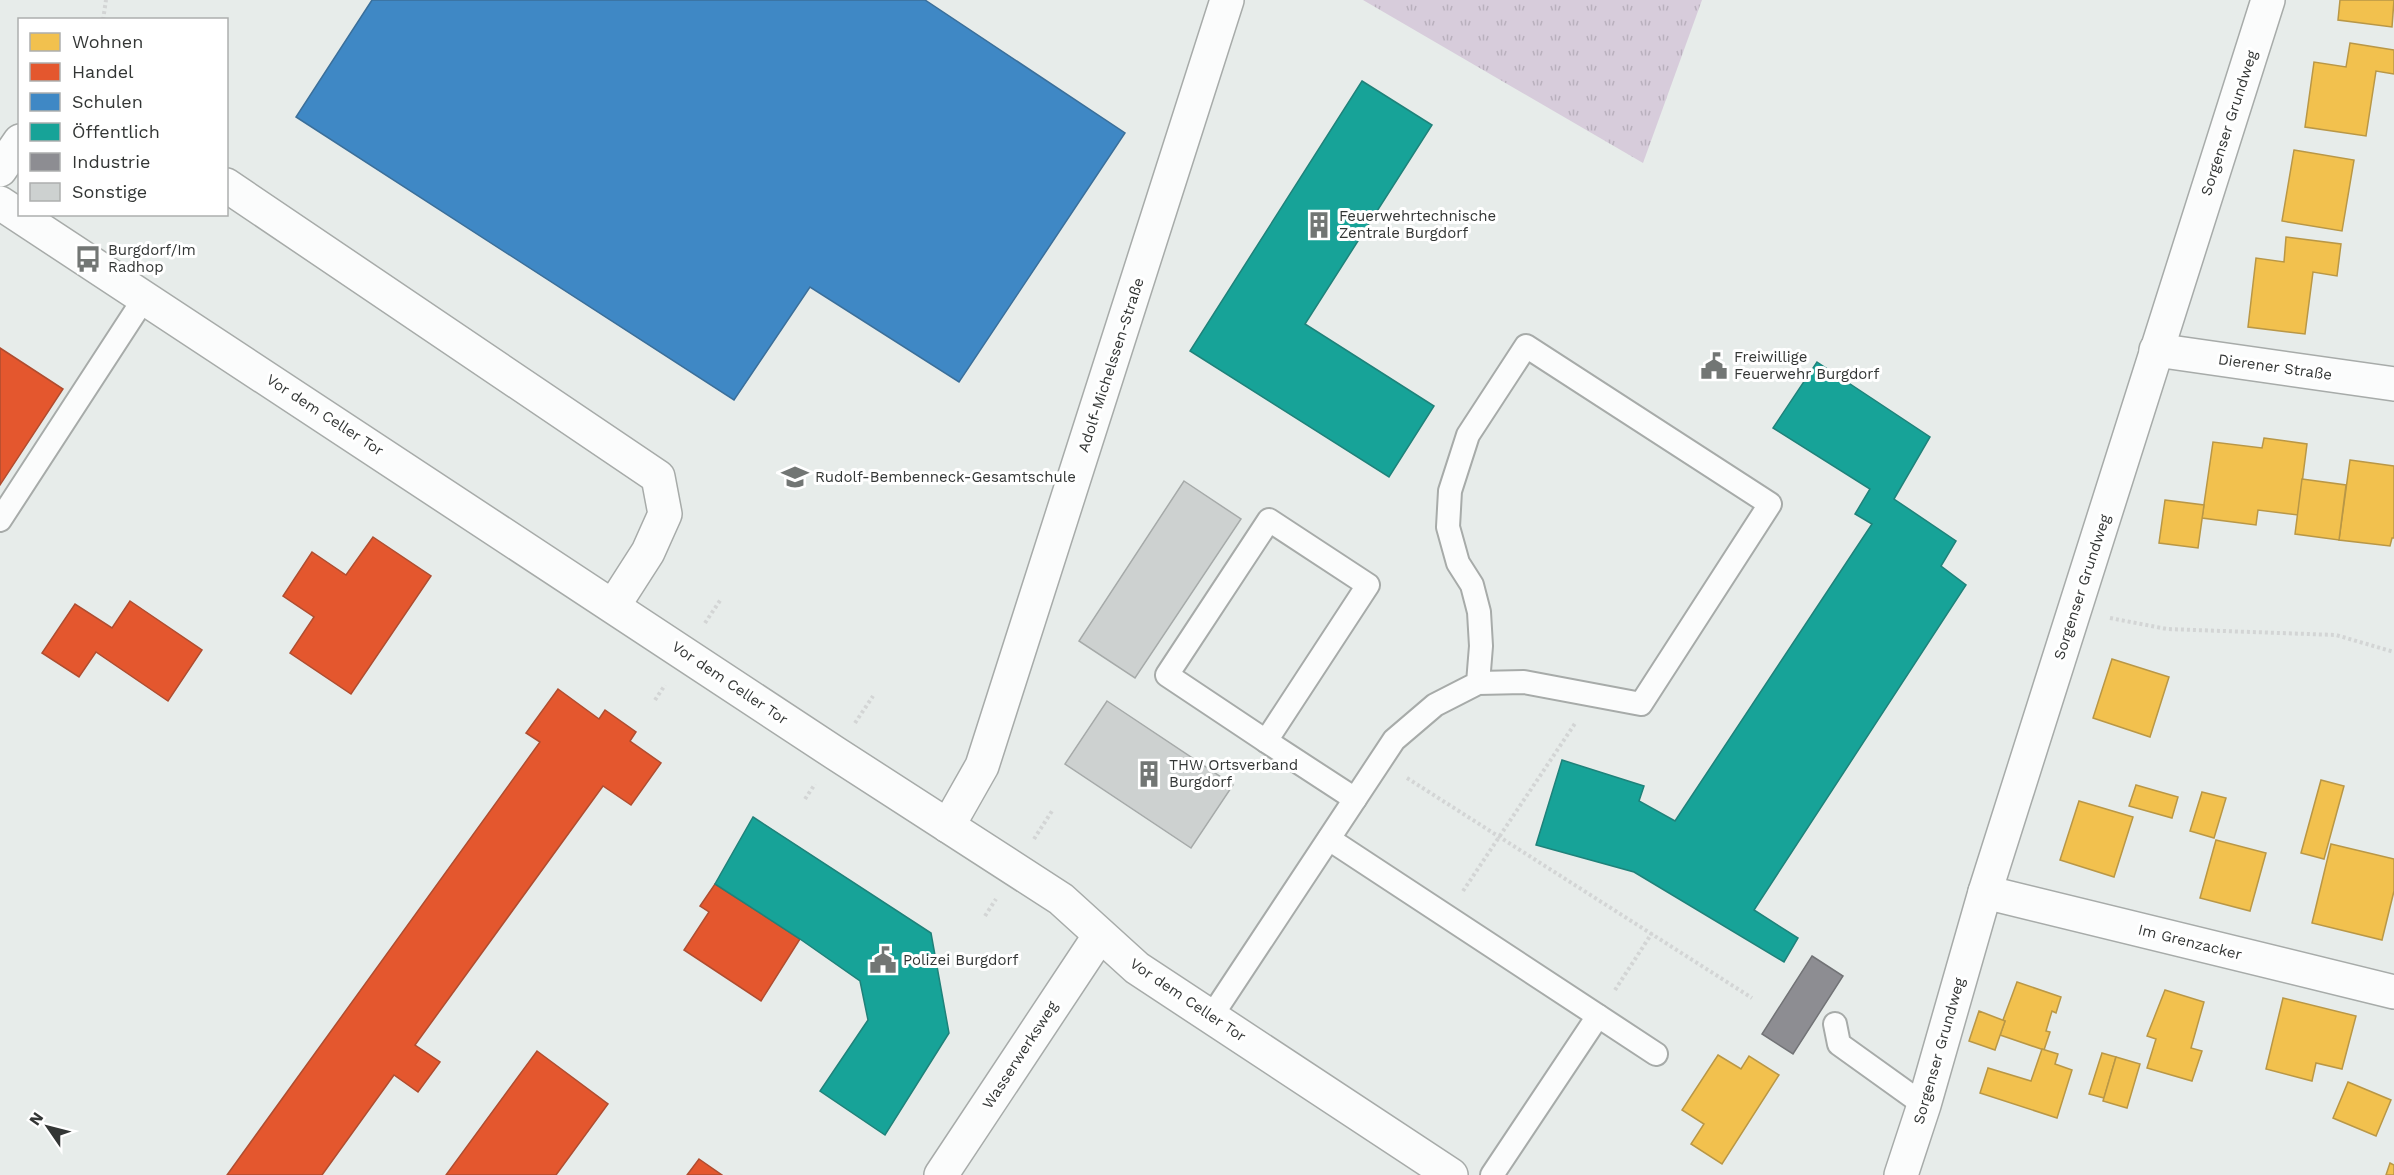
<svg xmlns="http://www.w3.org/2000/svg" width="2394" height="1175" viewBox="0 0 2394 1175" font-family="'Work Sans',sans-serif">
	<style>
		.grass { fill: url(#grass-tufts) }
		.homes { fill: #f2c14e; stroke: #b99746; stroke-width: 1.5 }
		.shops { fill: #e4572e; stroke: #af4d30; stroke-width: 1.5 }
		.schools { fill: #3f88c5; stroke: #3b6f9a; stroke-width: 1.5 }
		.public { fill: #17a398; stroke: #1f827a; stroke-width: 1.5 }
		.industry { fill: #8d8d92; stroke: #727376; stroke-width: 1.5 }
		.building { fill: #cdd1d0; stroke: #a6aaa9; stroke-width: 1.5 }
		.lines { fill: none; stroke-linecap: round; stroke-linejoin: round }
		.lane-casing { stroke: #a7aba9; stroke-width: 26 }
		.street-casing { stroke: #a7aba9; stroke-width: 36 }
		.secondary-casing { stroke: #a7aba9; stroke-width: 36 }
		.path { stroke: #d3d5d5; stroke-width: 4; stroke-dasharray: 3 3; stroke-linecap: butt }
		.lane { stroke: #fbfcfc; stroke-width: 22 }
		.street { stroke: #fbfcfc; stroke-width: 33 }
		.secondary { stroke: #fbfcfc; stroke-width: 33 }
		.labels { text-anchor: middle; stroke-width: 6; stroke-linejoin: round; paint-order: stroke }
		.street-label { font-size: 15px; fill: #333635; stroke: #fff }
		.poi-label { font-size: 15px; fill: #333635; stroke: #fff; text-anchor: start }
	</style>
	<defs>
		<pattern id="grass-tufts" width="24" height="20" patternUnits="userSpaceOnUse" patternTransform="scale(1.5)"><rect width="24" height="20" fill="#d7ccdb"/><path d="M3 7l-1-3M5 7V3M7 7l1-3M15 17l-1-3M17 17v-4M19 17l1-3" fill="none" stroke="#b9b0bd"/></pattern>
	</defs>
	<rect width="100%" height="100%" fill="#e7ecea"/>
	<path class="grass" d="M1363,0H1702L1643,163Z"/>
	<g class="homes">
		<path d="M2340,0H2394L2392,27L2338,20Z"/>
		<path d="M2350,43L2394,50V74L2376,71L2366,136L2305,127L2314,62L2346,67Z"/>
		<path d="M2294,150L2354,160L2342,231L2282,221Z"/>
		<path d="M2286,237L2341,244L2337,276L2313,272L2305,334L2248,327L2256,258L2284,262Z"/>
		<path d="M2264,438L2307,444L2298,515L2258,510L2256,525L2202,518L2213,442L2262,448Z"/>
		<path d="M2350,460L2394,466V538H2392L2390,546L2339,540Z"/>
		<path d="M2302,479L2346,485L2339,540L2295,534Z"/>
		<path d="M2165,500L2204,505L2198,548L2159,543Z"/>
		<path d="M2112,659L2169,677L2150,737L2093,718Z"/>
		<path d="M2321,780L2344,786L2324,859L2301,853Z"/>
		<path d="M2136,785L2178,797L2172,818L2129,806Z"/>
		<path d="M2202,792L2226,798L2214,838L2190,831Z"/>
		<path d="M2079,801L2133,817L2114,877L2060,860Z"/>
		<path d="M2216,840L2266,853L2250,911L2200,898Z"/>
		<path d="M2331,844L2394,859V891L2382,940L2312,923Z"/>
		<path d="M2017,982L2061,997L2056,1013L2052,1011L2046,1031L2050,1032L2044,1050L2000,1035L2005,1021L2003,1020Z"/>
		<path d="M2165,990L2204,1002L2191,1048L2202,1051L2192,1081L2147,1068L2156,1039L2147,1036Z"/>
		<path d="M2283,998L2356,1016L2342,1069L2316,1063L2312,1081L2266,1069Z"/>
		<path d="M1979,1011L2005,1021L1995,1050L1969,1041Z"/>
		<path d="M2042,1049L2058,1054L2055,1064L2072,1070L2057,1118L1980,1093L1988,1068L2031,1081Z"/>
		<path d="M2102,1053L2116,1057L2104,1098L2089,1094Z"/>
		<path d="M1718,1055L1741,1069L1749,1056L1779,1075L1722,1164L1691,1144L1704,1124L1682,1110Z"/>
		<path d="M2116,1057L2140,1064L2127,1108L2103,1101Z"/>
		<path d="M2348,1082L2391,1100L2376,1136L2333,1118Z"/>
		<path d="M2390,1163L2394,1165V1175H2386Z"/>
	</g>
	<g class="shops">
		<path d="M0,348L63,389L0,485Z"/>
		<path d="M373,537L431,576L351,694L290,653L314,617L283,596L312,552L346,575Z"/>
		<path d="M130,601L202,650L168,701L96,652L79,677L42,653L75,604L112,628Z"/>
		<path d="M558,689L599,719L605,710L636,732L630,741L661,763L631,805L603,786L415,1045L440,1062L418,1092L394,1075L322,1175H227L540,742L526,733Z"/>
		<path d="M715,884L800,939L761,1001L684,950L709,912L700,906Z"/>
		<path d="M537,1051L608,1104L556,1175H446Z"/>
		<path d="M699,1159L722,1175H687Z"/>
	</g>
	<path class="schools" d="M372,0H925L1125,133L959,382L810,287L734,400L296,117Z"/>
	<g class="public">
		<path d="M1362,81L1432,125L1305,324L1434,406L1389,477L1190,351Z"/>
		<path d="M1817,362L1930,437L1894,499L1956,541L1941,566L1966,585L1754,910L1798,938L1784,962L1634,872L1536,845L1562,760L1644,786L1639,801L1675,821L1872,524L1855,514L1870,489L1773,428Z"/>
		<path d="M753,817L931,933L949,1033L885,1135L820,1091L868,1020L860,981L800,939L715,884Z"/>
	</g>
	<path class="industry" d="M1812,956L1843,976L1793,1054L1762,1034Z"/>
	<g class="building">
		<path d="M1184,481L1241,519L1135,678L1079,641Z"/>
		<path d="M1107,701L1233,785L1191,848L1065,764Z"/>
	</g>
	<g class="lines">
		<defs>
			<g id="lane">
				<path d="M0,520L145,297"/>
				<path d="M1269,520L1368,585L1266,741L1167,675Z"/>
				<path d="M1266,741L1355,799"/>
				<path d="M1329,839L1656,1054"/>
				<path d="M1211,1017L1394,740L1435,705L1478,683L1524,682L1641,704L1770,504L1526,346L1468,435L1450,491L1448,527L1458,563L1472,585L1479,612L1481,646L1478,683"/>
				<path d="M1835,1024L1839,1044L1924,1105"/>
				<path d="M1492,1175L1598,1016"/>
			</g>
			<g id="street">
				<path d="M0,170L20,141"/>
				<path d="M226,185L658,477L665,514L648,552L614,605"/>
				<path d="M2156,350L2394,384"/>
				<path d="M948,826L982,766L1227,0"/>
				<path d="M1985,892L2394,992"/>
				<path d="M941,1175L1100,935"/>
				<path d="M1901,1175L1924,1105L1985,892L2268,0"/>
			</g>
			<path id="secondary" d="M0,203L835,753L1061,899L1137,968L1451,1175"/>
		</defs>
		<use href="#lane" class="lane-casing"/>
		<use href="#street" class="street-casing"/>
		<use href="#secondary" class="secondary-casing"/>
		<g class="path">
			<path d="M103,20L106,0"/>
			<path d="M2110,618L2167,629L2336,635L2394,652"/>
			<path d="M705,623L721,599"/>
			<path d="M655,700L665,685"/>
			<path d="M855,723L873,696"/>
			<path d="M1407,778L1752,998"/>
			<path d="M805,799L815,784"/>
			<path d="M1034,839L1052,811"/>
			<path d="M1463,891L1576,722"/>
			<path d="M985,916L996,899"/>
			<path d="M1615,990L1652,933"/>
		</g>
		<use href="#lane" class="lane"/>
		<use href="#street" class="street"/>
		<use href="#secondary" class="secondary"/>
	</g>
	<defs>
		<symbol id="building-bare" viewBox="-9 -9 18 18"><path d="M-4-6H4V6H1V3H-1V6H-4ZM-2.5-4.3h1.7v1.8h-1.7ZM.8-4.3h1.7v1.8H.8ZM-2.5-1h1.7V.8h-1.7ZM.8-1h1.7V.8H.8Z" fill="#727674" stroke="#fff" stroke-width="2.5" paint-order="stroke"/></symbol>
		<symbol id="bus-bare" viewBox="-9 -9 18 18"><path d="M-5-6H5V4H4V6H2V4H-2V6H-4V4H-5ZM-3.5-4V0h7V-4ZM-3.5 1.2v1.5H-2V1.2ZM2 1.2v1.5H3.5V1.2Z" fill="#727674" stroke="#fff" stroke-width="2.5" paint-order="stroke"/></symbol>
		<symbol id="civic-bare" viewBox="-9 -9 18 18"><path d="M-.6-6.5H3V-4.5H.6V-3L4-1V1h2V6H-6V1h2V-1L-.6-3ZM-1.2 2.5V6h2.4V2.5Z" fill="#727674" stroke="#fff" stroke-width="2.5" paint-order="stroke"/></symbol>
		<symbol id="school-bare" viewBox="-9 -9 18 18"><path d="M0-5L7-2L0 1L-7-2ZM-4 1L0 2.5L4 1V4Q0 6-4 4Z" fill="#727674" stroke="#fff" stroke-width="2.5" paint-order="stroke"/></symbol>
	</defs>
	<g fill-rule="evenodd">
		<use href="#building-bare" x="1300" y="206" width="38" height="38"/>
		<use href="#bus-bare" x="69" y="240" width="38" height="38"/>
		<use href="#civic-bare" x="1695" y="347" width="38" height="38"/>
		<use href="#school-bare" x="776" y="458" width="38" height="38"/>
		<use href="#building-bare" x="1130" y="755" width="38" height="38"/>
		<use href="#civic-bare" x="864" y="941" width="38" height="38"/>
	</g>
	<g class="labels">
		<g class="street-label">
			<text transform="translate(2229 123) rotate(-72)" y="5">Sorgenser Grundweg</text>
			<text transform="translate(1111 365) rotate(-72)" y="5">Adolf-Michelssen-Straße</text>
			<text transform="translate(2275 367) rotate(8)" y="5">Dierener Straße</text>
			<text transform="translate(325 415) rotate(33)" y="5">Vor dem Celler Tor</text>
			<text transform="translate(2082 587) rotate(-72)" y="5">Sorgenser Grundweg</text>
			<text transform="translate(730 683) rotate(34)" y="5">Vor dem Celler Tor</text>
			<text transform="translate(2190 942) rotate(14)" y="5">Im Grenzacker</text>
			<text transform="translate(1188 1000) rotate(34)" y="5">Vor dem Celler Tor</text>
			<text transform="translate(1939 1051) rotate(-74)" y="5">Sorgenser Grundweg</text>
			<text transform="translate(1020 1055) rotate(-57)" y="5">Wasserwerksweg</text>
		</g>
		<g class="poi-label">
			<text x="1339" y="221">Feuerwehrtechnische<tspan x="1339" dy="17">Zentrale Burgdorf</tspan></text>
			<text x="108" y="255">Burgdorf/Im<tspan x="108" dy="17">Radhop</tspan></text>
			<text x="1734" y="362">Freiwillige<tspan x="1734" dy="17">Feuerwehr Burgdorf</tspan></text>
			<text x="815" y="482">Rudolf-Bembenneck-Gesamtschule</text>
			<text x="1169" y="770">THW Ortsverband<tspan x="1169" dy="17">Burgdorf</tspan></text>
			<text x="903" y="965">Polizei Burgdorf</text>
		</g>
	</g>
	<rect x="18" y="18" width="210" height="198" fill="#ffffff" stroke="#adafae" stroke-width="1.5"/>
	<rect x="30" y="33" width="30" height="18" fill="#f2c14e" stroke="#adafae" stroke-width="1.5"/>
	<text x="72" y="48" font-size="18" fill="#333635">Wohnen</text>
	<rect x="30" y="63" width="30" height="18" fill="#e4572e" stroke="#adafae" stroke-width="1.5"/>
	<text x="72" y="78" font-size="18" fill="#333635">Handel</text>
	<rect x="30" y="93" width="30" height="18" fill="#3f88c5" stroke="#adafae" stroke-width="1.5"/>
	<text x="72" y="108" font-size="18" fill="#333635">Schulen</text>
	<rect x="30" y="123" width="30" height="18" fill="#17a398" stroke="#adafae" stroke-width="1.5"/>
	<text x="72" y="138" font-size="18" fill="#333635">Öffentlich</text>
	<rect x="30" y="153" width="30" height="18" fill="#8d8d92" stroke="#adafae" stroke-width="1.5"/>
	<text x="72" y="168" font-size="18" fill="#333635">Industrie</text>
	<rect x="30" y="183" width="30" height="18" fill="#cdd1d0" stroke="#adafae" stroke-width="1.5"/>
	<text x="72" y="198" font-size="18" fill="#333635">Sonstige</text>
	<g transform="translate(48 1127) rotate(305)" stroke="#ffffff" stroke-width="4.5" paint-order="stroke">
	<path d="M0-4.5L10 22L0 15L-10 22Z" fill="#333635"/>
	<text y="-9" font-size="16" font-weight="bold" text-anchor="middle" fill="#333635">N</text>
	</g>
</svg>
